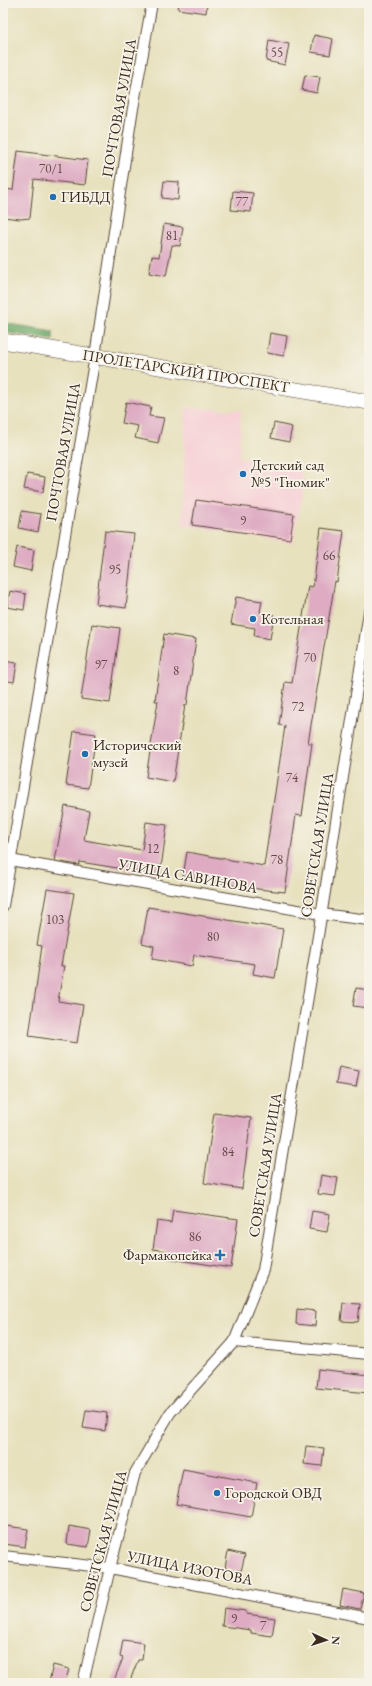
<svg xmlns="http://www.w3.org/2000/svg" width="372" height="1686" viewBox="0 0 372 1686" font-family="'EB Garamond',serif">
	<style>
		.built { fill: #f7cfd5 }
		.forest { fill: #71ac6c; stroke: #566b45 }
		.building { fill: #deabc3 }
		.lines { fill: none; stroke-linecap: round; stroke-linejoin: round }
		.street-casing { stroke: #554536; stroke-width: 12 }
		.secondary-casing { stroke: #554536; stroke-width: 16 }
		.street { stroke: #fff; stroke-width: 10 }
		.secondary { stroke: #fff; stroke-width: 15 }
		.poi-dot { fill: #1f6fb2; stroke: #f7f3e8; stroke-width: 1.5 }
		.labels { text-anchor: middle; stroke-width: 3.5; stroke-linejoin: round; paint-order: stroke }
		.number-label { font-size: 13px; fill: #644a47 }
		.street-label { font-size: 15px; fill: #3b2a1e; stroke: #f7f3e8 }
		.poi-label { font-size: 15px; fill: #3b2a1e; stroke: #f7f3e8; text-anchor: start }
	</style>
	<rect width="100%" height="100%" fill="#f7f3e8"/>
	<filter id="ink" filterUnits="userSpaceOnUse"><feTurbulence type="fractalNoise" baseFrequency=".025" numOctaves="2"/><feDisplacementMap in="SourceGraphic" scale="8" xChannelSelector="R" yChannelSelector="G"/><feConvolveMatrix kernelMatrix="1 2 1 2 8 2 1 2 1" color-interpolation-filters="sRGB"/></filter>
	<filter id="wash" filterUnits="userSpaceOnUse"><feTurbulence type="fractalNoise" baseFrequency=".012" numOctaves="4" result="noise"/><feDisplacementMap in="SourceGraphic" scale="16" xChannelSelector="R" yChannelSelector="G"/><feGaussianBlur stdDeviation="0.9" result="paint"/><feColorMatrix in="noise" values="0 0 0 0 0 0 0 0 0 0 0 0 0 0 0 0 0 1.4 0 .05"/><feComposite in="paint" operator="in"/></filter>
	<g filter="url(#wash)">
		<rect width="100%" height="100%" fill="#e7e1be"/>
		<path class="built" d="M186,408L241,410L239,458L299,466L304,481L293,544L182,524Z"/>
		<path class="forest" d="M3,323L53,331V340L3,332Z"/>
		<g id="blocks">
			<g class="building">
				<path d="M179,3H207L206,13L178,9Z"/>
				<path d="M314,35L333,39L330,55L311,52Z"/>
				<path d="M269,40L289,44L285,65L266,61Z"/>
				<path d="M305,75L320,77L317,93L302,90Z"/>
				<path d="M18,151L88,160L85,185L34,179L30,218L20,219L3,217V189L13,190Z"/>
				<path d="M164,181L179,182L178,200L162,198Z"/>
				<path d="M233,191L253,193L251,212L231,210Z"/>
				<path d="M164,224L183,227L180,246L172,245L166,276L149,273L152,256L159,257Z"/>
				<path d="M270,333L287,336L284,356L267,353Z"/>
				<path d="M126,402L151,407L149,416L164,418L158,443L135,438L138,426L122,423Z"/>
				<path d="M274,423L292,427L289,442L271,438Z"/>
				<path d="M27,474L45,477L43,492L24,489Z"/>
				<path d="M196,500L294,514L290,539L192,525Z"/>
				<path d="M22,511L41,514L38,532L19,528Z"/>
				<path d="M321,528L344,531L337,582L335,581L308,743H312L302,816L296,815L285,892L249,888L183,876L187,852L264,866L285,726L279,725L285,682L292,683L308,586L313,587Z"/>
				<path d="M105,531L134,534L126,608L96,604Z"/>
				<path d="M17,547L34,550L31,571L13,567Z"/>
				<path d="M10,591L26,594L24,610L7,607Z"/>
				<path d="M236,597L262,601L260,612L274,615L270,639L254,636L255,628L231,624Z"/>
				<path d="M92,624L120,628L110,703L81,699Z"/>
				<path d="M164,634L196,639L187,705H185L173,782L146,777L158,701H155Z"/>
				<path d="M3,661L17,663L14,682L3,680Z"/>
				<path d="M74,731L96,734L88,788L66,785Z"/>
				<path d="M65,806L89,811L84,840L142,850L146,822L167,825L160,875L80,862L79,865L55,861Z"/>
				<path d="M47,889L74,893L61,966H64L58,1001L83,1005L77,1043L29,1036L42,946L37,945Z"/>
				<path d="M148,907L283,929L275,978L253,974L255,964L194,955L192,966L152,959L154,946L142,943Z"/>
				<path d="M356,988L369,990V1008L353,1006Z"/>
				<path d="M339,1067L359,1071L356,1087L336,1084Z"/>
				<path d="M214,1113L251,1118L242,1189L204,1183Z"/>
				<path d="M321,1175L338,1178L335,1196L318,1194Z"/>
				<path d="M173,1210L238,1219L231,1268L166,1258L167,1251L153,1249L157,1221L171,1223Z"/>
				<path d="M312,1211L330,1214L327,1232L309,1229Z"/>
				<path d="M343,1303L360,1304L358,1322L341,1321Z"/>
				<path d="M297,1309L316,1311L315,1326L296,1324Z"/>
				<path d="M318,1369L369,1375V1393L316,1388Z"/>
				<path d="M86,1410L107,1413L105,1431L83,1428Z"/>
				<path d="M306,1446L324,1448L322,1466L304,1464Z"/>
				<path d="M183,1469L257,1483L251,1517L176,1504Z"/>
				<path d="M6,1526L28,1529L25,1547L4,1544Z"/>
				<path d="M69,1526L91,1530L88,1547L67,1544Z"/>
				<path d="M228,1551L245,1555L241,1571L225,1568Z"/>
				<path d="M343,1589L364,1593L360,1609L340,1605Z"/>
				<path d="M224,1608L246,1611V1614L275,1618L272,1636L251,1633V1630L222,1626Z"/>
				<path d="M123,1640L144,1643L142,1660H138L129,1683H113L123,1658L120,1657Z"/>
				<path d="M53,1665L69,1669L65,1683L49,1682Z"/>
			</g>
		</g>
	</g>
	<g filter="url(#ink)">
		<use href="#blocks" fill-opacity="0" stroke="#554536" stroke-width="1"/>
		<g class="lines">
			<defs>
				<g id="street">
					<path d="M4,859L321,914L369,920"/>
					<path d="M3,906L95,356L132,114L152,3"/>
					<path d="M234,1342L369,1354"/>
					<path d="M3,1556L110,1568L369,1618"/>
					<path d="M83,1683L110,1568L135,1473L170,1413L234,1342L263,1270L318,936L369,612"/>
				</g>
				<path id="secondary" d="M3,341L369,402"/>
			</defs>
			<use href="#street" class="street-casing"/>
			<use href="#secondary" class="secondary-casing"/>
			<use href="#street" class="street"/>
			<use href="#secondary" class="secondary"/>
		</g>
	</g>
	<g class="poi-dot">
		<circle cx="53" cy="197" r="4"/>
		<circle cx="243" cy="474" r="4"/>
		<circle cx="253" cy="619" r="4"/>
		<circle cx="85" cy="754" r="4"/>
		<path d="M218 1249h4v4h4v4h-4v4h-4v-4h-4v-4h4z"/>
		<circle cx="217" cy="1493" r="4"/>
	</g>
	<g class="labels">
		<g class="number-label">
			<text x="277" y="57">55</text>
			<text x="51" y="173">70/1</text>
			<text x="242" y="206">77</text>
			<text x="172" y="240">81</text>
			<text x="243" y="525">9</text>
			<text x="329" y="560">66</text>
			<text x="115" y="574">95</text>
			<text x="310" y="662">70</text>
			<text x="101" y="669">97</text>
			<text x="176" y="675">8</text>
			<text x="298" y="711">72</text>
			<text x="292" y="782">74</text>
			<text x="153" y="853">12</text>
			<text x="277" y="864">78</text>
			<text x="55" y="924">103</text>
			<text x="213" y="941">80</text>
			<text x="228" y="1156">84</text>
			<text x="195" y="1241">86</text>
			<text x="234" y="1623">9</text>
			<text x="263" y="1630">7</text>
		</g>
		<g class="street-label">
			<text transform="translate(119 108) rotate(-80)" y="5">ПОЧТОВАЯ УЛИЦА</text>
			<text transform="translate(186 371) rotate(9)" y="5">ПРОЛЕТАРСКИЙ ПРОСПЕКТ</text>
			<text transform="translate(63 452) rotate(-80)" y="5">ПОЧТОВАЯ УЛИЦА</text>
			<text transform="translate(317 845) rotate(-81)" y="5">СОВЕТСКАЯ УЛИЦА</text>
			<text transform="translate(188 876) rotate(10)" y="5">УЛИЦА САВИНОВА</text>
			<text transform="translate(265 1165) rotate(-81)" y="5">СОВЕТСКАЯ УЛИЦА</text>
			<text transform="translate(103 1541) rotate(-75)" y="5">СОВЕТСКАЯ УЛИЦА</text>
			<text transform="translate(190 1568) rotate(11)" y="5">УЛИЦА ИЗОТОВА</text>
		</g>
		<g class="poi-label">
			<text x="61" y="202">ГИБДД</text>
			<text x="251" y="470">Детский сад<tspan x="251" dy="17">№5 "Гномик"</tspan></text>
			<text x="261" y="624">Котельная</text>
			<text x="93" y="750">Исторический<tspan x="93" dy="17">музей</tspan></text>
			<text x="212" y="1260" text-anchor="end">Фармакопейка</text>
			<text x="225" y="1498">Городской ОВД</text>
		</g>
	</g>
	<rect width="372" height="1686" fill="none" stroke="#f7f3e8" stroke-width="16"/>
	<g transform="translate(326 1640) rotate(93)" stroke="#f7f3e8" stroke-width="3" paint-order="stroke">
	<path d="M0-3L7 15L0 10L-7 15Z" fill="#3b2a1e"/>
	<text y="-6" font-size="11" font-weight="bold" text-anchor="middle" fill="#3b2a1e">N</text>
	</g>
</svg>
